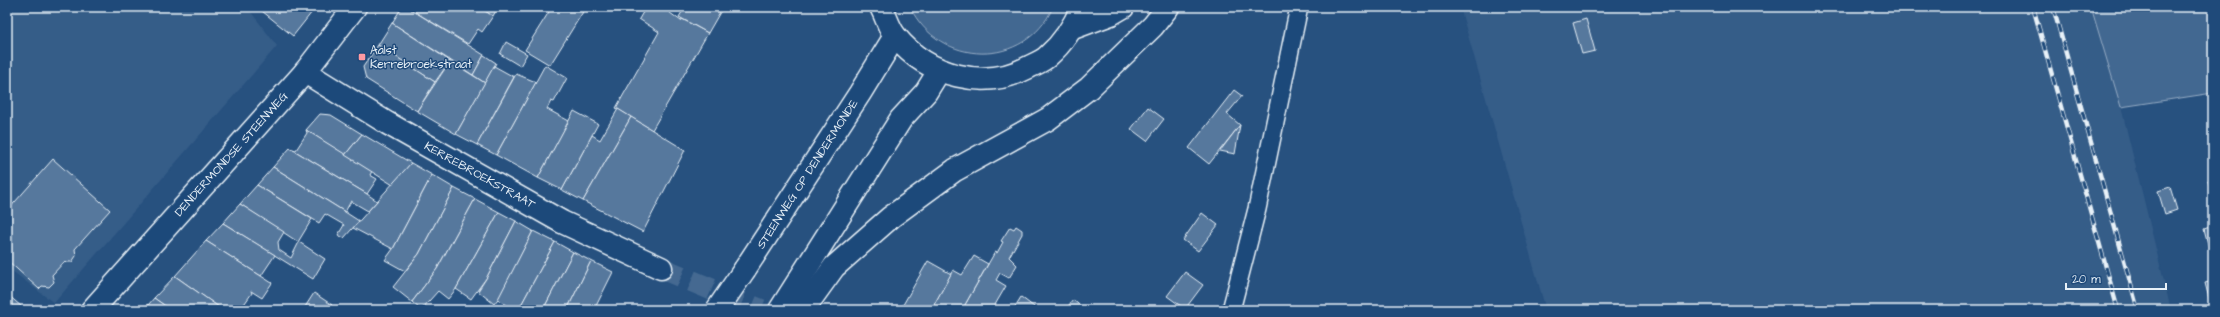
<svg xmlns="http://www.w3.org/2000/svg" width="2220" height="317" viewBox="0 0 2220 317" font-family="'Architects Daughter',sans-serif">
	<style>
		.built { fill: #355d88 }
		.green { fill: #436891; stroke: #96acc4 }
		.building { fill: #57789d; stroke: #e8f1f8 }
		.lines { fill: none; stroke-linecap: round; stroke-linejoin: round }
		.minor-tunnel { stroke: #446991; stroke-width: 22; stroke-dasharray: 22 11; stroke-linecap: butt }
		.service-casing { stroke: #e8f1f8; stroke-width: 20 }
		.minor-casing { stroke: #e8f1f8; stroke-width: 25 }
		.secondary-casing { stroke: #e8f1f8; stroke-width: 25 }
		.service { stroke: #1f4a7a; stroke-width: 17 }
		.minor { stroke: #1f4a7a; stroke-width: 22 }
		.secondary { stroke: #1f4a7a; stroke-width: 22 }
		.rail-casing { stroke: #e8f1f8; stroke-width: 4.5 }
		.rail { stroke: #1f4a7a; stroke-width: 3; stroke-dasharray: 9; stroke-linecap: butt }
		.secondary-bridge-casing { stroke: #e8f1f8; stroke-width: 25; stroke-linecap: butt }
		.secondary-bridge { stroke: #1f4a7a; stroke-width: 22 }
		.poi-dot { fill: #ff9aa2; stroke: #1f4a7a; stroke-width: 1.5 }
		.labels { text-anchor: middle; stroke-width: 3; stroke-linejoin: round; paint-order: stroke }
		.poi-label { font-size: 12px; fill: #e8f1f8; stroke: #1f4a7a; text-anchor: start }
		.street-label { font-size: 12px; fill: #e8f1f8; stroke: #1f4a7a }
	</style>
	<rect width="100%" height="100%" fill="#27517f"/>
	<filter id="ink" filterUnits="userSpaceOnUse"><feTurbulence type="fractalNoise" baseFrequency=".025" numOctaves="2"/><feDisplacementMap in="SourceGraphic" scale="8" xChannelSelector="R" yChannelSelector="G"/><feConvolveMatrix kernelMatrix="1 2 1 2 8 2 1 2 1" color-interpolation-filters="sRGB"/></filter>
	<g filter="url(#ink)">
		<g class="built">
			<path d="M7,7H247L277,46L54,303L7,267Z"/>
			<path d="M1460,7H2091L2121,107L2171,310H1546Z"/>
		</g>
		<g class="green">
			<path d="M910,7H1053C1025,70 939,67 910,7Z"/>
			<path d="M2091,7H2213V93L2121,107Z"/>
		</g>
		<g class="building">
			<path d="M257,7H316L293,36Z"/>
			<path d="M402,7H407L484,55L473,75L392,23Z"/>
			<path d="M407,7H479L493,16L482,32L478,29L468,44Z"/>
			<path d="M479,7H498L493,16Z"/>
			<path d="M552,7H586L550,65L525,50Z"/>
			<path d="M646,7H662L681,21L682,19L708,33L652,130L616,108L659,32L639,19Z"/>
			<path d="M685,7H723L708,33L679,17Z"/>
			<path d="M1586,19L1595,51L1582,54L1573,23Z"/>
			<path d="M392,23L450,61L435,82L378,45Z"/>
			<path d="M506,42L527,54L520,66L500,54Z"/>
			<path d="M378,45L435,82L417,111L366,79L363,67Z"/>
			<path d="M484,55L496,63L485,83L473,75Z"/>
			<path d="M450,61L485,83L456,134L417,111Z"/>
			<path d="M545,65L567,78L554,102L551,101L547,109L569,121L538,178L496,155Z"/>
			<path d="M494,66L514,77L477,145L456,134Z"/>
			<path d="M516,74L536,82L496,155L477,145Z"/>
			<path d="M1234,90L1242,96L1227,114L1240,125L1209,164L1189,148Z"/>
			<path d="M1148,107L1164,119L1147,141L1131,129Z"/>
			<path d="M618,109L631,117L583,201L562,190L592,135L600,140Z"/>
			<path d="M574,111L598,124L562,190L538,178Z"/>
			<path d="M320,114L331,115L362,134L345,155L306,130Z"/>
			<path d="M631,117L685,150L643,232L583,201Z"/>
			<path d="M1240,125L1235,154L1220,151Z"/>
			<path d="M306,130L372,171L370,175L377,179L367,194L290,148L296,150L307,133Z"/>
			<path d="M362,134L411,163L393,185L345,155Z"/>
			<path d="M290,148L367,194L377,201L368,211L351,201L345,212L273,167Z"/>
			<path d="M53,159L110,210L75,249L76,256L72,262H66L65,261L52,275L54,282L49,287L42,286L39,289L7,260V211Z"/>
			<path d="M411,163L432,175L393,249L353,228Z"/>
			<path d="M273,167L345,212L359,221L344,238L338,235L344,225L325,214L319,223L257,185Z"/>
			<path d="M432,175L454,188L419,254L405,271L385,260L393,249Z"/>
			<path d="M2213,179V195H2212L2208,180Z"/>
			<path d="M257,185L312,219L298,242L240,204Z"/>
			<path d="M2170,187L2177,210L2165,214L2158,191Z"/>
			<path d="M454,188L475,199L437,269L412,302L393,287L419,254Z"/>
			<path d="M475,199L499,212L456,289L448,299L438,291L421,310L412,302L437,269Z"/>
			<path d="M240,204L284,232L278,242L279,250L291,258L299,242L325,259L313,279L223,223Z"/>
			<path d="M499,212L516,221L487,277L471,299L456,289Z"/>
			<path d="M1202,213L1218,225L1198,251L1183,240Z"/>
			<path d="M516,221L533,231L501,295L494,304L478,291L487,277Z"/>
			<path d="M223,223L275,255L261,276L206,241Z"/>
			<path d="M1016,226L1022,230V234L1009,257L1017,265L1009,278L1000,273L996,280L1006,286L992,310H962L995,252L997,253L1003,242L1001,241L1010,227L1014,229Z"/>
			<path d="M2213,226V263L2204,229Z"/>
			<path d="M533,231L555,242L521,305L517,310H512L498,299Z"/>
			<path d="M206,241L272,283L262,298L251,291L252,293L240,310H223L175,276Z"/>
			<path d="M555,242L573,252L543,310H531L521,305Z"/>
			<path d="M573,252L591,261L567,310H543Z"/>
			<path d="M974,256L988,264L962,310H931L953,270L962,275Z"/>
			<path d="M591,261L613,272L594,310H567Z"/>
			<path d="M928,261L951,274L931,310H900Z"/>
			<path d="M1185,272L1203,285L1185,309L1167,296Z"/>
			<path d="M175,276L223,310H171L154,298Z"/>
			<path d="M2213,281V310H2212L2205,283Z"/>
			<path d="M314,293L332,305L328,310H309L305,307Z"/>
			<path d="M7,294L22,307L19,310H7Z"/>
			<path d="M1021,297L1038,310H1013Z"/>
			<path d="M154,298L171,310H144Z"/>
			<path d="M1073,300L1086,310H1065Z"/>
		</g>
		<g class="lines">
			<path class="minor-tunnel" d="M661,268L761,310"/>
			<defs>
				<path id="service" d="M1231,310L1257,209L1299,7"/>
				<g id="minor">
					<path d="M305,72L387,123L562,222L661,268"/>
					<path d="M92,310L305,72L355,7"/>
				</g>
				<g id="secondary">
					<path d="M881,7C886,16 889,29 896,37C928,76 984,91 1029,67C1035,64 1043,61 1048,56C1063,43 1074,26 1082,7"/>
					<path d="M1073,28L1111,14L1123,7"/>
					<path d="M745,269L860,93L895,36"/>
					<path d="M780,310L901,119L926,92L939,71"/>
					<path d="M803,310L834,267L891,217L955,170L1048,119L1089,88L1153,26L1168,7"/>
				</g>
			</defs>
			<use href="#service" class="service-casing"/>
			<use href="#minor" class="minor-casing"/>
			<use href="#secondary" class="secondary-casing"/>
			<use href="#service" class="service"/>
			<use href="#minor" class="minor"/>
			<use href="#secondary" class="secondary"/>
			<defs>
				<g id="rail">
					<path d="M2033,7L2118,310"/>
					<path d="M2053,7L2138,310"/>
				</g>
			</defs>
			<use href="#rail" class="rail-casing"/>
			<use href="#rail" class="rail"/>
			<defs>
				<path id="secondary-bridge" d="M717,310L745,269"/>
			</defs>
			<use href="#secondary-bridge" class="secondary-bridge-casing"/>
			<use href="#secondary-bridge" class="secondary-bridge"/>
		</g>
	</g>
	<rect class="poi-dot" x="358" y="53" width="8" height="8" rx="2"/>
	<g class="labels">
		<g class="poi-label">
			<text x="370" y="54">Aalst<tspan x="370" dy="14">Kerrebroekstraat</tspan></text>
		</g>
		<g class="street-label">
			<text transform="translate(231 154) rotate(-48)" y="4">DENDERMONDSE STEENWEG</text>
			<text transform="translate(807 174) rotate(-57)" y="4">STEENWEG OP DENDERMONDE</text>
			<text transform="translate(480 175) rotate(29)" y="4">KERREBROEKSTRAAT</text>
		</g>
	</g>
	<rect width="2220" height="317" fill="none" stroke="#1f4a7a" stroke-width="24"/>
	<rect x="12" y="12" width="2196" height="293" fill="none" stroke="#e8f1f8" stroke-width="1.5" filter="url(#ink)"/>
	<path d="M2066 283v6h100v-6" fill="none" stroke="#e8f1f8" stroke-width="2"/>
	<text x="2072" y="283" font-size="12" fill="#e8f1f8" stroke="#1f4a7a" stroke-width="3" paint-order="stroke">20 m</text>
</svg>
